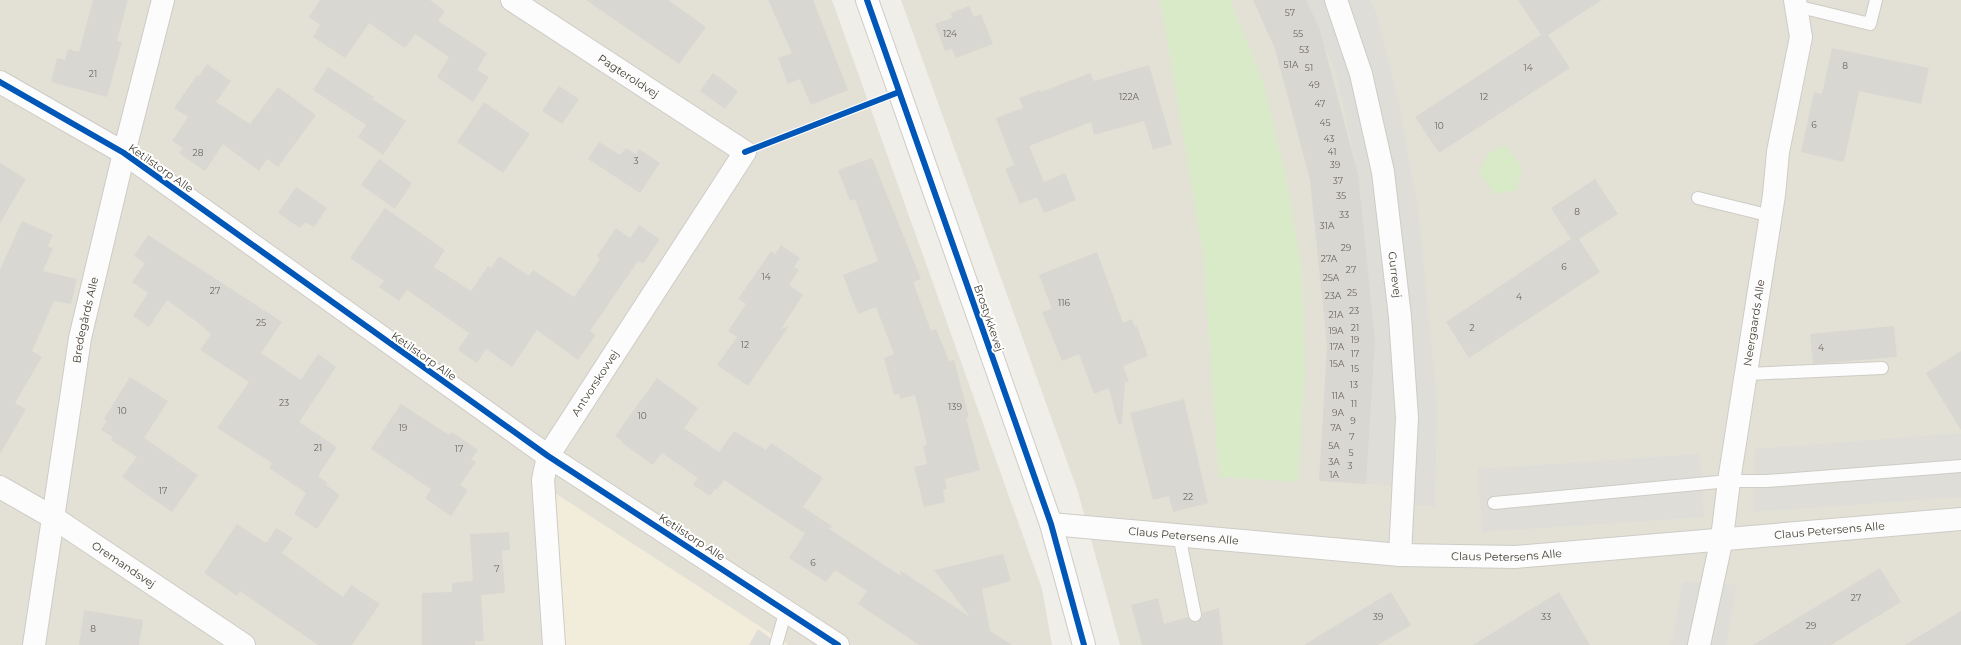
<svg xmlns="http://www.w3.org/2000/svg" width="1961" height="645" viewBox="0 0 1961 645" font-family="Montserrat,sans-serif">
	<style>
		.residential { fill: #e3e1d6 }
		.commercial { fill: #f2ecdb }
		.green { fill: #d8eac8 }
		.parking { fill: #deddd8 }
		.building { fill: #d9d7d1 }
		.lines { fill: none; stroke-linecap: round; stroke-linejoin: round }
		.service-casing { stroke: #cdccc6; stroke-width: 14 }
		.minor-casing { stroke: #cdccc6; stroke-width: 24 }
		.tertiary-casing { stroke: #cdccc6; stroke-width: 24 }
		.service { stroke: #fdfcfc; stroke-width: 12 }
		.minor { stroke: #fdfcfc; stroke-width: 22 }
		.tertiary { stroke: #fdfcfc; stroke-width: 22 }
		.cycleway-casing { stroke: #fff; stroke-width: 8 }
		.cycleway { stroke: #0057b8; stroke-width: 6 }
		.labels { text-anchor: middle; stroke-width: 4; stroke-linejoin: round; paint-order: stroke }
		.number-label { font-size: 9px; fill: #6b675d }
		.street-label { font-size: 11px; fill: #454135; stroke: #fff }
	</style>
	<rect width="100%" height="100%" fill="#efeee8"/>
	<g class="residential">
		<path d="M0,0H832L1042,589L1052,645H788L553,492L564,645H0Z"/>
		<path d="M901,0H1961V645H1120L1078,492Z"/>
	</g>
	<path class="commercial" d="M553,492L788,645H564Z"/>
	<g class="green">
		<path d="M1159,0H1230L1263,81L1286,177L1302,269L1305,371L1298,482L1219,477L1203,255L1164,22Z"/>
		<path d="M1506,146L1522,167L1517,190L1495,194L1479,173L1489,152Z"/>
	</g>
	<g class="parking">
		<path d="M1306,0H1370L1377,15L1399,104L1418,209L1437,403L1435,506L1410,505L1411,486L1366,484L1374,362L1358,174L1336,73Z"/>
		<path d="M1961,433V497L1753,512L1755,449Z"/>
		<path d="M1700,454L1704,517L1482,532L1478,469Z"/>
		<path d="M1683,581L1737,585L1726,645H1671Z"/>
		<path d="M758,629L779,645H749Z"/>
	</g>
	<g class="building">
		<path d="M93,0H128L117,41L122,42L107,97L51,82L57,58L65,60L68,49L79,52Z"/>
		<path d="M320,0H430L445,11L438,21L487,53L477,70L489,77L473,102L437,77L449,57L415,34L405,48L369,23L345,58L313,37L320,25L309,17Z"/>
		<path d="M586,0H668L706,27L679,64Z"/>
		<path d="M768,0H813L848,90L811,105L800,79L788,84L778,58L792,53Z"/>
		<path d="M1253,0H1306L1320,30L1358,174L1375,342L1366,484L1319,481L1327,346L1310,180L1275,49Z"/>
		<path d="M1518,0H1602L1548,35L1570,68L1439,153L1415,117L1541,35Z"/>
		<path d="M969,6L974,17L981,14L993,44L956,58L952,49L945,51L935,24L952,18L951,13Z"/>
		<path d="M1832,48L1929,68L1921,104L1859,91L1844,162L1801,152L1814,92L1822,94Z"/>
		<path d="M207,64L231,81L216,102L250,124L278,87L316,115L278,167L267,159L259,171L223,144L205,171L179,153L183,148L172,141L188,117L174,108L197,75L199,76Z"/>
		<path d="M1149,65L1172,144L1153,150L1144,121L1094,135L1091,122L1029,146L1044,182L1065,173L1076,200L1044,213L1037,197L1020,204L1005,169L1014,165L996,118L1023,108L1019,98L1040,90L1041,92L1090,73L1094,81Z"/>
		<path d="M328,67L374,97L372,99L406,121L383,155L358,137L366,125L313,90Z"/>
		<path d="M713,73L738,91L725,109L700,91Z"/>
		<path d="M559,86L579,99L562,124L542,111Z"/>
		<path d="M484,102L530,134L503,173L457,142Z"/>
		<path d="M599,142L620,155L626,148L636,154L639,149L660,163L640,193L588,159Z"/>
		<path d="M872,158L921,279L913,282L931,331L936,329L949,361L954,360L969,417L966,418L980,470L945,479L947,489L943,490L945,502L924,507L914,467L927,464L923,446L927,445L915,395L900,399L899,394L894,395L884,358L894,354L876,307L858,314L843,275L878,261L855,199L850,201L838,170Z"/>
		<path d="M379,159L412,183L395,209L361,185Z"/>
		<path d="M0,163L26,179L0,223Z"/>
		<path d="M1595,179L1618,214L1579,239L1600,272L1469,358L1446,322L1571,239L1551,208Z"/>
		<path d="M296,187L327,208L314,227L305,222L300,228L278,213Z"/>
		<path d="M385,208L445,250L434,267L471,291L488,266L491,268L499,256L529,276L533,270L574,297L600,259L597,256L616,228L630,238L639,225L660,239L643,264L638,261L590,331L596,335L578,360L537,330L512,367L486,349L477,363L458,350L469,333L407,290L399,301L379,287L384,281L350,258Z"/>
		<path d="M22,221L53,235L48,246L53,248L43,271L77,279L71,304L54,301L32,351L42,357L15,403L26,409L0,454V270Z"/>
		<path d="M148,235L282,322L261,353L301,380L318,354L336,367L299,422L337,447L318,476L328,483L326,485L340,495L317,529L294,514L306,493L269,468L272,463L217,428L249,382L200,350L211,334L204,329L205,328L167,300L149,327L133,316L148,293L132,282L145,263L134,256Z"/>
		<path d="M781,245L800,258L794,267L799,270L789,285L803,295L781,329L789,326L748,386L717,365L737,337L728,331L746,304L738,299L771,251L775,254Z"/>
		<path d="M1097,252L1123,323L1132,319L1135,327L1137,326L1148,356L1123,366L1129,382H1125L1122,424H1118L1109,388L1094,394L1079,354L1062,361L1042,312L1052,309L1039,275Z"/>
		<path d="M1894,326L1897,357L1813,364L1810,334Z"/>
		<path d="M1961,351V430L1926,373Z"/>
		<path d="M130,377L168,401L144,438L198,475L172,512L122,477L137,457L111,440L113,437L101,430L107,421L104,419Z"/>
		<path d="M657,378L698,408L684,428L719,452L734,431L766,450L771,443L823,478L803,507L833,527L828,528L901,576L900,570L970,617L934,570L1003,554L1011,581L982,589L990,631L1012,645H919L858,604L867,591L835,570L826,582L789,558L806,532L804,533L724,480L717,490L715,489L710,496L693,485L698,478L662,453L653,465L621,442L622,441L615,436Z"/>
		<path d="M1184,399L1208,503L1173,512L1169,496L1153,500L1130,413Z"/>
		<path d="M401,404L449,435L452,432L478,450L471,459L476,462L460,485L468,490L451,516L425,498L431,489L371,449Z"/>
		<path d="M237,524L266,543L276,528L293,538L282,553L343,597L351,585L380,604L352,645H318L240,591L237,596L204,573Z"/>
		<path d="M509,532L510,550L502,551L505,593L481,595L484,641H475V645H422V593L452,592V583L473,581L470,534Z"/>
		<path d="M1880,568L1901,602L1831,645H1753Z"/>
		<path d="M1391,592L1411,625L1378,645H1304Z"/>
		<path d="M1559,592L1590,645H1473Z"/>
		<path d="M1158,598L1164,624L1188,617L1192,622H1197L1202,618V613L1219,608L1223,645H1142L1131,605Z"/>
		<path d="M84,610L143,620L139,645H79Z"/>
		<path d="M1961,611V645H1905Z"/>
	</g>
	<g class="lines">
		<defs>
			<g id="service">
				<path d="M1796,6L1870,24L1876,0"/>
				<path d="M1698,198L1771,216"/>
				<path d="M1747,374L1882,368"/>
				<path d="M1494,503L1729,481H1767L1961,466"/>
				<path d="M1179,535L1195,615"/>
				<path d="M776,645L786,610"/>
			</g>
			<g id="minor">
				<path id="s1" d="M512,0L745,152L548,456L543,480L554,645"/>
				<path id="s2" d="M1336,0L1361,74L1383,172L1400,317L1407,418L1400,555"/>
				<path d="M0,82L124,153L548,456L838,645"/>
				<path id="s3" d="M0,487L54,518L244,645"/>
				<path id="s4" d="M1051,524L1400,555L1515,557L1961,519"/>
				<path id="s5" d="M34,645L80,338L124,153L163,0"/>
				<path id="s6" d="M1699,645L1722,538L1729,481L1774,195L1778,152L1801,37L1795,0"/>
			</g>
			<path id="tertiary" d="M867,0L1051,524L1084,645"/>
		</defs>
		<use href="#service" class="service-casing"/>
		<use href="#minor" class="minor-casing"/>
		<use href="#tertiary" class="tertiary-casing"/>
		<use href="#service" class="service"/>
		<use href="#minor" class="minor"/>
		<use href="#tertiary" class="tertiary"/>
		<defs>
			<g id="cycleway">
				<path d="M867,0L1051,524L1084,645"/>
				<path d="M0,82L124,153L548,456L838,645"/>
				<path d="M745,152L899,92"/>
			</g>
		</defs>
		<use href="#cycleway" class="cycleway-casing"/>
		<use href="#cycleway" class="cycleway"/>
	</g>
	<g class="labels">
		<g class="number-label">
			<text x="1290" y="16">57</text>
			<text x="950" y="37">124</text>
			<text x="1298" y="37">55</text>
			<text x="1304" y="53">53</text>
			<text x="1291" y="68">51A</text>
			<text x="1845" y="69">8</text>
			<text x="1309" y="71">51</text>
			<text x="1528" y="71">14</text>
			<text x="93" y="77">21</text>
			<text x="1314" y="88">49</text>
			<text x="1129" y="100">122A</text>
			<text x="1484" y="100">12</text>
			<text x="1320" y="107">47</text>
			<text x="1325" y="126">45</text>
			<text x="1814" y="128">6</text>
			<text x="1439" y="129">10</text>
			<text x="1329" y="142">43</text>
			<text x="1332" y="155">41</text>
			<text x="198" y="156">28</text>
			<text x="636" y="164">3</text>
			<text x="1335" y="168">39</text>
			<text x="1338" y="184">37</text>
			<text x="1341" y="199">35</text>
			<text x="1577" y="215">8</text>
			<text x="1344" y="218">33</text>
			<text x="1327" y="229">31A</text>
			<text x="1346" y="251">29</text>
			<text x="1329" y="262">27A</text>
			<text x="1564" y="270">6</text>
			<text x="1351" y="273">27</text>
			<text x="766" y="280">14</text>
			<text x="1331" y="281">25A</text>
			<text x="215" y="294">27</text>
			<text x="1352" y="296">25</text>
			<text x="1333" y="299">23A</text>
			<text x="1519" y="300">4</text>
			<text x="1064" y="306">116</text>
			<text x="1354" y="314">23</text>
			<text x="1336" y="318">21A</text>
			<text x="261" y="326">25</text>
			<text x="1355" y="331">21</text>
			<text x="1472" y="331">2</text>
			<text x="1336" y="334">19A</text>
			<text x="1355" y="343">19</text>
			<text x="745" y="348">12</text>
			<text x="1337" y="350">17A</text>
			<text x="1821" y="351">4</text>
			<text x="1355" y="357">17</text>
			<text x="1337" y="367">15A</text>
			<text x="1355" y="372">15</text>
			<text x="1354" y="388">13</text>
			<text x="1338" y="399">11A</text>
			<text x="284" y="406">23</text>
			<text x="1354" y="407">11</text>
			<text x="955" y="410">139</text>
			<text x="122" y="414">10</text>
			<text x="1338" y="416">9A</text>
			<text x="642" y="419">10</text>
			<text x="1353" y="424">9</text>
			<text x="403" y="431">19</text>
			<text x="1336" y="431">7A</text>
			<text x="1352" y="440">7</text>
			<text x="1334" y="449">5A</text>
			<text x="318" y="451">21</text>
			<text x="459" y="452">17</text>
			<text x="1351" y="456">5</text>
			<text x="1334" y="465">3A</text>
			<text x="1350" y="469">3</text>
			<text x="1334" y="478">1A</text>
			<text x="163" y="494">17</text>
			<text x="1188" y="500">22</text>
			<text x="813" y="566">6</text>
			<text x="497" y="572">7</text>
			<text x="1856" y="601">27</text>
			<text x="1378" y="620">39</text>
			<text x="1546" y="620">33</text>
			<text x="1811" y="629">29</text>
			<text x="93" y="632">8</text>
		</g>
		<g class="street-label">
			<text dy="4" stroke="none"><textPath href="#s1" startOffset="139">Pagteroldvej</textPath></text>
			<text transform="translate(161 168) rotate(35)" y="4">Ketilstorp Alle</text>
			<text dy="4" stroke="none"><textPath href="#s2" startOffset="282">Gurrevej</textPath></text>
			<text transform="translate(989 318) rotate(71)" y="4">Brostykkevej</text>
			<text dy="4" stroke="none"><textPath href="#s5" startOffset="329">Bredegårds Alle</textPath></text>
			<text dy="4" stroke="none"><textPath href="#s6" startOffset="327">Neergaards Alle</textPath></text>
			<text transform="translate(424 356) rotate(35)" y="4">Ketilstorp Alle</text>
			<text transform="translate(595 383) rotate(-57)" y="4">Antvorskovvej</text>
			<text dy="4" stroke="none"><textPath href="#s4" startOffset="781">Claus Petersens Alle</textPath></text>
			<text dy="4" stroke="none"><textPath href="#s4" startOffset="133">Claus Petersens Alle</textPath></text>
			<text transform="translate(692 537) rotate(33)" y="4">Ketilstorp Alle</text>
			<text dy="4" stroke="none"><textPath href="#s4" startOffset="457">Claus Petersens Alle</textPath></text>
			<text dy="4" stroke="none"><textPath href="#s3" startOffset="146">Oremandsvej</textPath></text>
		</g>
	</g>
</svg>
